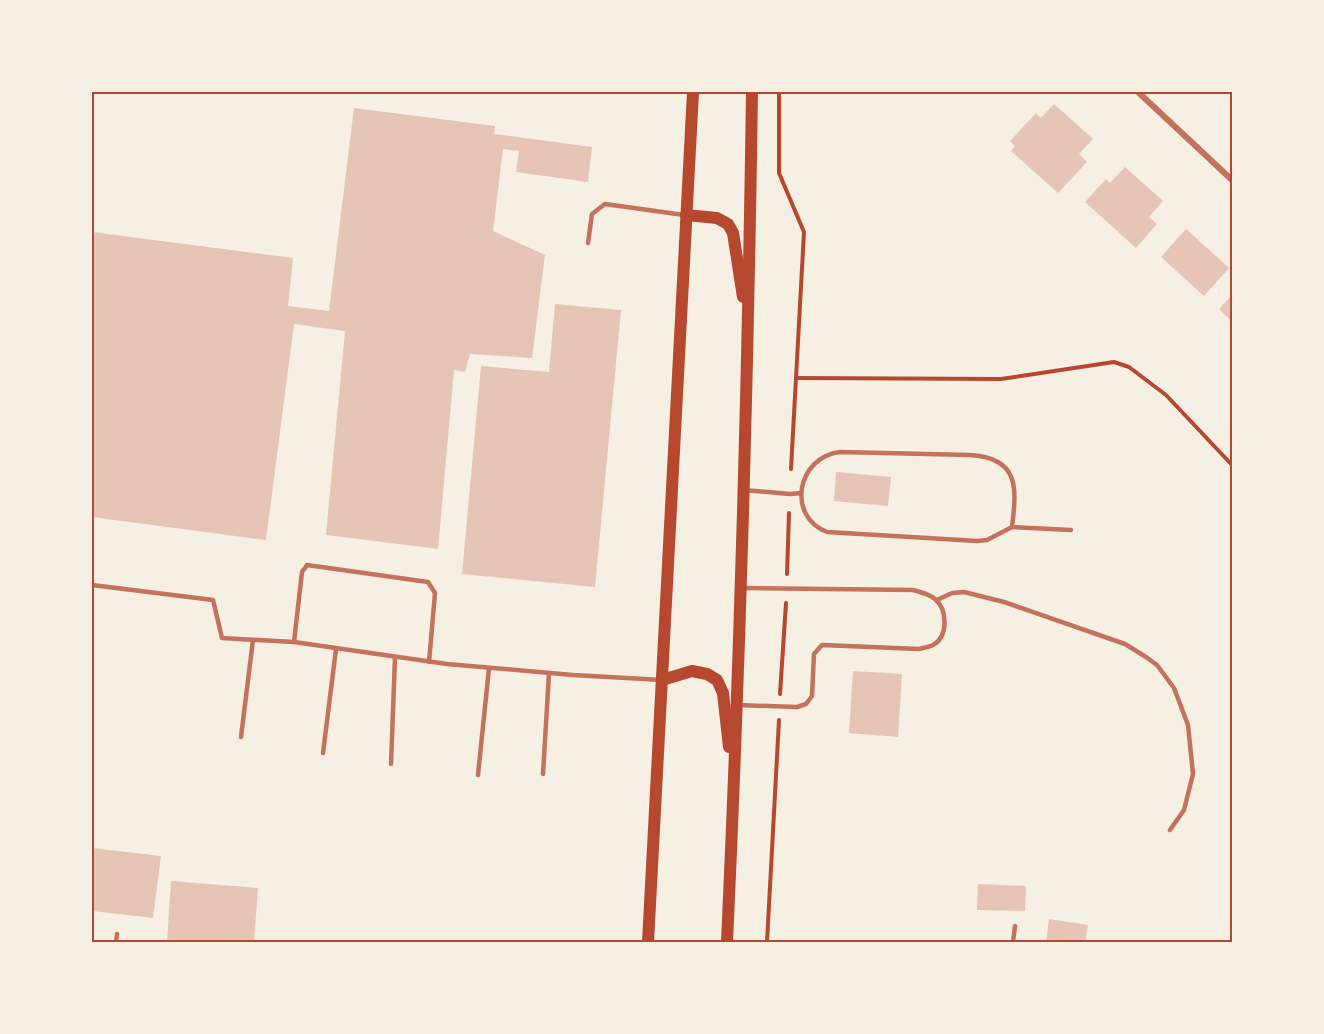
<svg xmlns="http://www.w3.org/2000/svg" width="1324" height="1034" viewBox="0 0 1324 1034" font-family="Bitter,serif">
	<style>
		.building { fill: #e6c5b7 }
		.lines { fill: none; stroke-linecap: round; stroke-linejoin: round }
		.path { stroke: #b5482f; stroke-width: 4 }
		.service { stroke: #c5725c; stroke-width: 4.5 }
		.minor { stroke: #c5725c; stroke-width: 6 }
		.secondary { stroke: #b5482f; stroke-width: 12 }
		.neatline { fill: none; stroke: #b5482f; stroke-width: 2 }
	</style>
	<rect width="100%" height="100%" fill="#f6efe4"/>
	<g class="building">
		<path d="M1054,104L1093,139L1079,154L1087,162L1058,193L1011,151L1015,146L1010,141L1036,113L1041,118Z"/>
		<path d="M354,108L495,126L494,134L592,147L588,182L516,172L519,151L503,149L493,231L545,255L532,358L470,354L465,372L454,370L438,549L326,535L345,331L294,324L266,540L92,517V232L293,258L288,306L329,311Z"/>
		<path d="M1125,167L1163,201L1149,217L1157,224L1136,248L1085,202L1106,179L1110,183Z"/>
		<path d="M1186,229L1229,268L1204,296L1161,257Z"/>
		<path d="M1232,295V322L1219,309Z"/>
		<path d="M555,304L621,310L595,587L462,574L481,366L549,372Z"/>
		<path d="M836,472L891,477L888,506L834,501Z"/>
		<path d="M853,671L902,674L898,737L849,733Z"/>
		<path d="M92,848L161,856L153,918L92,911Z"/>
		<path d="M171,881L258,888L254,942H167Z"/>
		<path d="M978,884L1026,886L1025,911L977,910Z"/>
		<path d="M1049,919L1088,925L1085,942H1046Z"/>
	</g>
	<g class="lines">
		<g class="path">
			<path d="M779,92V173L804,232L791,469"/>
			<path d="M796,378L1001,379L1114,362L1129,367L1166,395L1232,465"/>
			<path d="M787,574L789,513"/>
			<path d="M780,694L786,603"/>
			<path d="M767,942L779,720"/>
		</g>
		<g class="service">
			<path d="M588,243L592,214L605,204L684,215"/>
			<path d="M840,452L970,455C1019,458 1017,487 1012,527L987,540L977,541L827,532C786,516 797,457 840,452Z"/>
			<path d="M744,490L790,494L801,493"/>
			<path d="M1012,527L1071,530"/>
			<path d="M92,585L213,600L222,638L294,642L447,664L573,675L662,680"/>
			<path d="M937,600L952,593L964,592L1004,602L1125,644L1146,657L1157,665L1174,688L1188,725L1193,774L1184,810L1170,830"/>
			<path d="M294,642L302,572L307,565L428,582L435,593L429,662"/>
			<path d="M737,705L797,707L806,704L812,696L814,654L822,645L919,649C923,648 929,647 933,645C948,637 948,610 935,599C929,594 920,592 913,590L743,588"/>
			<path d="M241,737L253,640"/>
			<path d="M323,753L336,649"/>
			<path d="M391,764L395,657"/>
			<path d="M543,774L549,673"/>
			<path d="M478,775L489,668"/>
			<path d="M116,942L117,934"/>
			<path d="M1013,942L1015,926"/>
		</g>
		<path class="minor" d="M1138,92L1232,180"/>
		<g class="secondary">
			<path d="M686,215L717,218L728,224L733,233L743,297"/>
			<path d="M662,680L692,671L707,674L717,680L723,693L729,747"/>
			<path d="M648,942L693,92"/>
			<path d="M727,942C740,659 748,375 752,92"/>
		</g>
	</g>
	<rect width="1324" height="1034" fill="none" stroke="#f6efe4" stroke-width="186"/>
	<rect x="93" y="93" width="1138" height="848" class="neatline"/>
</svg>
